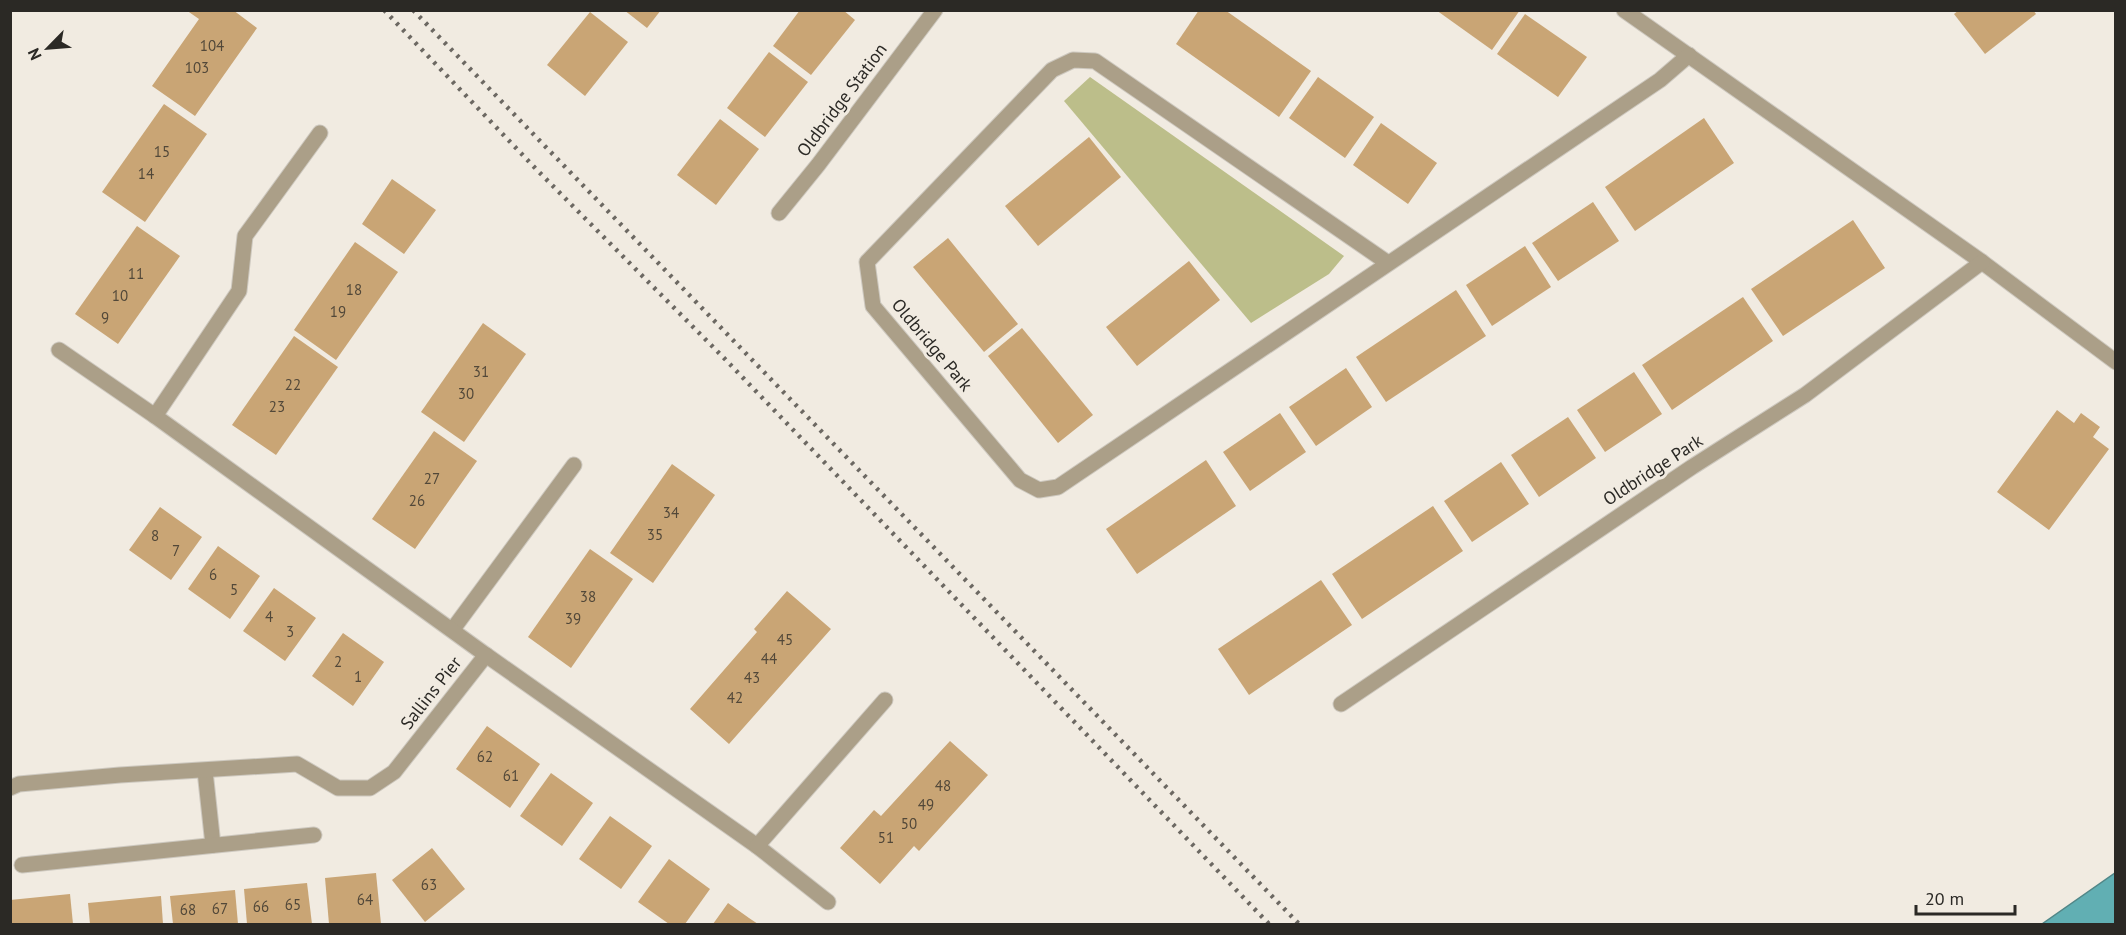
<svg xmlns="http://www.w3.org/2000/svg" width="2126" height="935" viewBox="0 0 2126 935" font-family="'PT Sans',sans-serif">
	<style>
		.green { fill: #bcbe8a }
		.water { fill: #61afb3; stroke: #518788; stroke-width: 1.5 }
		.building { fill: #c9a575 }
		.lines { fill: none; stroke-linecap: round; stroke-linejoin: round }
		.minor-casing { stroke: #cdc8bf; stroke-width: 17 }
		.minor { stroke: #ab9f88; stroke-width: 15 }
		.rail { stroke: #6c6862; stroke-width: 4.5; stroke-dasharray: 3 6; stroke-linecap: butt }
		.labels { text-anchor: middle; stroke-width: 6; stroke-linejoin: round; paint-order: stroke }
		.number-label { font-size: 15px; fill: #524839 }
		.street-label { font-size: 18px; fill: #2b2925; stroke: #f1ebe1 }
	</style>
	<rect width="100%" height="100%" fill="#f1ebe1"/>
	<path class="green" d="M1090,77L1344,256L1329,274L1251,323L1064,101Z"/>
	<path class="water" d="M2115,873V924H2042Z"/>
	<g class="building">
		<path d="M186,10H233L257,28L195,116L152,86L199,19Z"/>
		<path d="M624,10H661L647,28Z"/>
		<path d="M800,10H843L855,20L811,75L773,46Z"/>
		<path d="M1199,10H1225L1311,71L1279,117L1176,44Z"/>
		<path d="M1436,10H1520L1492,50Z"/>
		<path d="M1959,10H2033L2036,14L1985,54L1954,14Z"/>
		<path d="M590,12L628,42L585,96L547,65Z"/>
		<path d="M1525,14L1587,57L1558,97L1497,54Z"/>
		<path d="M769,52L808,82L765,137L727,108Z"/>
		<path d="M1318,77L1374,117L1345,158L1289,118Z"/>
		<path d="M164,104L207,134L145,222L102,192Z"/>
		<path d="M1704,118L1734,163L1635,231L1605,187Z"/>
		<path d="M720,119L759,149L716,205L677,175Z"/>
		<path d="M1381,123L1437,163L1408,204L1353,165Z"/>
		<path d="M1089,137L1121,177L1038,246L1005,206Z"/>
		<path d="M392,179L436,210L404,254L362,224Z"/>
		<path d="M1593,202L1619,241L1558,281L1532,243Z"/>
		<path d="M1853,220L1885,268L1783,336L1751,289Z"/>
		<path d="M137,226L180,256L118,344L75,314Z"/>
		<path d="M948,238L1018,324L984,352L913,267Z"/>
		<path d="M355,242L398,272L336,360L294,330Z"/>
		<path d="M1525,246L1551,287L1492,326L1466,285Z"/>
		<path d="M1189,261L1220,300L1137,366L1106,327Z"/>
		<path d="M1456,290L1486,336L1386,402L1356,357Z"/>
		<path d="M1743,297L1773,341L1672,410L1642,365Z"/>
		<path d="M483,323L526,354L464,442L421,412Z"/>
		<path d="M1022,328L1093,415L1058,443L988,356Z"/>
		<path d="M294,336L338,367L276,455L232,425Z"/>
		<path d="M1346,368L1372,407L1316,446L1289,407Z"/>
		<path d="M1634,372L1662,414L1605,452L1577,410Z"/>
		<path d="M2057,410L2074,423L2081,413L2100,427L2093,437L2109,449L2049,530L1997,492Z"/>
		<path d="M1280,413L1306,452L1250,491L1223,452Z"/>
		<path d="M1568,417L1596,458L1539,497L1511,455Z"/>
		<path d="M434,431L477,461L415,549L372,519Z"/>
		<path d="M1206,460L1236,506L1137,574L1106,529Z"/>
		<path d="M1501,462L1529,504L1472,542L1444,501Z"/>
		<path d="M672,464L715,495L653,583L610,553Z"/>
		<path d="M1433,506L1463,551L1362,619L1332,574Z"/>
		<path d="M160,507L202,537L171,580L129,550Z"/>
		<path d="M218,546L260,576L230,619L188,589Z"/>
		<path d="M590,549L633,579L571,668L528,637Z"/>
		<path d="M1321,580L1352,625L1249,695L1218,649Z"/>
		<path d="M274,588L316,618L285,661L243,631Z"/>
		<path d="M787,591L831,629L729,744L690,709L757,632L754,629Z"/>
		<path d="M343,633L384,662L353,706L312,676Z"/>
		<path d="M487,726L540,764L510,808L456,769Z"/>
		<path d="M950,741L988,775L919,851L914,846L880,884L840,848L874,810L881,816Z"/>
		<path d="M551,773L593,803L562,846L520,816Z"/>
		<path d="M610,816L652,846L621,889L579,859Z"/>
		<path d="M432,848L465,889L425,922L392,880Z"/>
		<path d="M669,859L710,889L685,924H669L638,902Z"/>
		<path d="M376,873L381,924H329L325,878Z"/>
		<path d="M307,883L312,924H247L244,889Z"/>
		<path d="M235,890L238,924H173L170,896Z"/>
		<path d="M70,894L73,924H10V900Z"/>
		<path d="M161,896L163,924H90L88,903Z"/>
		<path d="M728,903L749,918L758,924H713Z"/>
	</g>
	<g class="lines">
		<defs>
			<g id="minor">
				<path d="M1624,10L1982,262L2116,362"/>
				<path d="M779,213L818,165L935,10"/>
				<path d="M1388,263L1095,61L1073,60L1052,70L867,262L873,306L1020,480L1039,490L1058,487L1660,80L1689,55"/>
				<path d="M155,416L239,291L245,236L320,133"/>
				<path d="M453,629L574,465"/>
				<path d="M486,655L757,846L828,902"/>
				<path d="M1341,704L1692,467L1805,395L1982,262"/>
				<path d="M205,771L213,845"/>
				<path d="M10,788L19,784L120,775L297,764L338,788H370L394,772L486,655L155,416L59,350"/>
				<path d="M757,846L885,700"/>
				<path d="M22,865L314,835"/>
			</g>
		</defs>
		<use href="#minor" class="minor-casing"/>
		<use href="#minor" class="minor"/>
		<g class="rail">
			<path d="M384,10L538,171L722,356L1269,924"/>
			<path d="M413,10L1299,924"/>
		</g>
	</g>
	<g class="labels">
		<g class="number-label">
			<text x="212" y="51">104</text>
			<text x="197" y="73">103</text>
			<text x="162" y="157">15</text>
			<text x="146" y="179">14</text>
			<text x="136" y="279">11</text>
			<text x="354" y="295">18</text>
			<text x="120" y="301">10</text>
			<text x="338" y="317">19</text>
			<text x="105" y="323">9</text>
			<text x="481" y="377">31</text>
			<text x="293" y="390">22</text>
			<text x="466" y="399">30</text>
			<text x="277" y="412">23</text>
			<text x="432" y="484">27</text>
			<text x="417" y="506">26</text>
			<text x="671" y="518">34</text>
			<text x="655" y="540">35</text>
			<text x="155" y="541">8</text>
			<text x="176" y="556">7</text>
			<text x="213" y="580">6</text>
			<text x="234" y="595">5</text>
			<text x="588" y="602">38</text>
			<text x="269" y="622">4</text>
			<text x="573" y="624">39</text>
			<text x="290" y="637">3</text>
			<text x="785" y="645">45</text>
			<text x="769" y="664">44</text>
			<text x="338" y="667">2</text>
			<text x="358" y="682">1</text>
			<text x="752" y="683">43</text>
			<text x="735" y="703">42</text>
			<text x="485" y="762">62</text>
			<text x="511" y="781">61</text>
			<text x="943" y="791">48</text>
			<text x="926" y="810">49</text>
			<text x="909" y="829">50</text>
			<text x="886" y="843">51</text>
			<text x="429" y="890">63</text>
			<text x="365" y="905">64</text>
			<text x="293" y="910">65</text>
			<text x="261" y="912">66</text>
			<text x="220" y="914">67</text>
			<text x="188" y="915">68</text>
		</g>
		<g class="street-label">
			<text transform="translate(842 100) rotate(-53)" y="6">Oldbridge Station</text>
			<text transform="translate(932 345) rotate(50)" y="6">Oldbridge Park</text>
			<text transform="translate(1653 470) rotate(-33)" y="6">Oldbridge Park</text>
			<text transform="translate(431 693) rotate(-52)" y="6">Sallins Pier</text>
		</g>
	</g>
	<rect width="2126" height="935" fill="none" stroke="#2b2925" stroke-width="24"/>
	<g transform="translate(48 48) rotate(245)" stroke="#f1ebe1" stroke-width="4.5" paint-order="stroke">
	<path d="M0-4.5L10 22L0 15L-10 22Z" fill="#2b2925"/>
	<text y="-9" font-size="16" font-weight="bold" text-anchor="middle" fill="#2b2925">N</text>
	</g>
	<path d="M1916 905v9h99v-9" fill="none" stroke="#2b2925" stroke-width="3"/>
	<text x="1925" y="905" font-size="18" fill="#2b2925" stroke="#f1ebe1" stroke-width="4.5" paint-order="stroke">20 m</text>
</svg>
